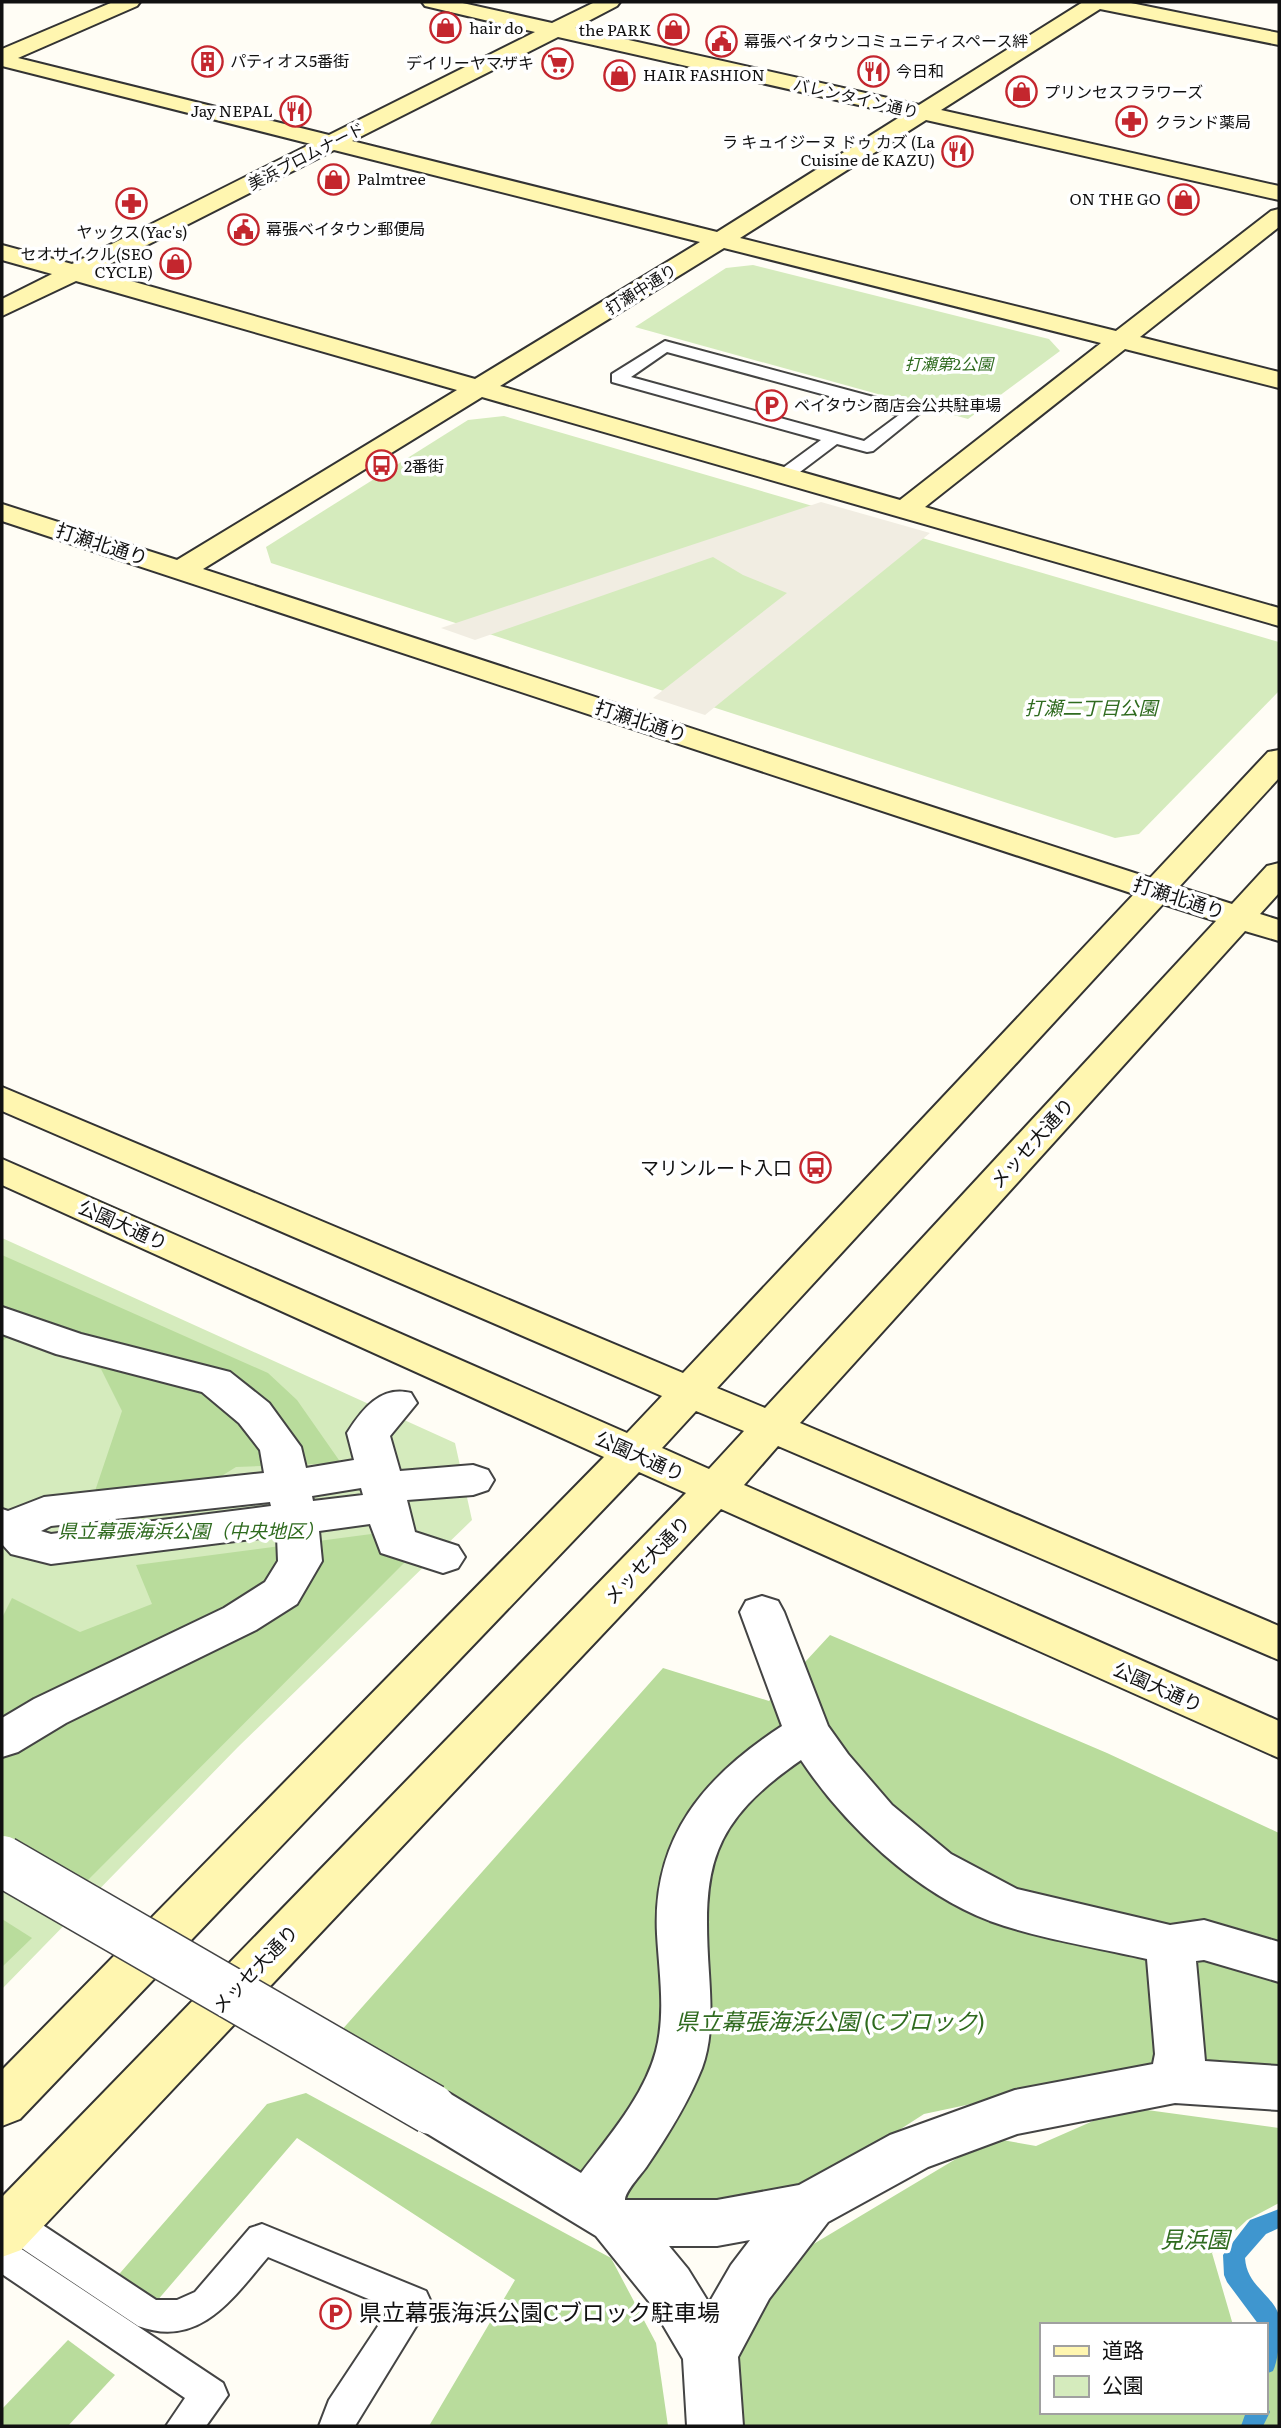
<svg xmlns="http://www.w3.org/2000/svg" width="1281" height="2428" viewBox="0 0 1281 2428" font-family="Literata,'Noto Sans JP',serif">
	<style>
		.green { fill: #d5ebbd }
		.forest { fill: #b9dc9c }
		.plaza { fill: #f1ede2 }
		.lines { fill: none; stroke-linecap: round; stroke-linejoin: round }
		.stream { fill: #3f96cf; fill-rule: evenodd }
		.lane-casing { stroke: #444; stroke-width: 4 }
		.street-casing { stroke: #444; stroke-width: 4 }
		.secondary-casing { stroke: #333; stroke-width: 4 }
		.lane { fill: #fff; fill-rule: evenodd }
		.street { fill: #fff; fill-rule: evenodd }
		.secondary { fill: #fff6b0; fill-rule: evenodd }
		.street-bridge-casing { stroke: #444; stroke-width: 53; stroke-linecap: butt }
		.street-bridge { stroke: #fff; stroke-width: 50 }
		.labels { text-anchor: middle; stroke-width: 7; stroke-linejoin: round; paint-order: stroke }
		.far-poi-label { font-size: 16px; fill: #111; stroke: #fff; text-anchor: start }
		.far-street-label { font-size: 16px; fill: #111; stroke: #fff }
		.far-park-label { font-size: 16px; font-style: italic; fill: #2f6b1f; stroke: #fff }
		.street-label { font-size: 19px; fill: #111; stroke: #fff }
		.park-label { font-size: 19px; font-style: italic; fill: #2f6b1f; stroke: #fff }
		.poi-label { font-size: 19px; fill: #111; stroke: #fff; text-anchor: end }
		.near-park-label { font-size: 23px; font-style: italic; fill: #2f6b1f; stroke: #fff }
		.near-poi-label { font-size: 23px; fill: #111; stroke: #fff; text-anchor: start }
	</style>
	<rect width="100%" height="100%" fill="#fffdf5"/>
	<g class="green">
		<path d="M753,265L1049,339L1060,351L968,419L635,327L726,268Z"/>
		<path d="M504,416L1279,642V691L1139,834L1115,838L271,563L266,547L468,420Z"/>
		<path d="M2,1238L455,1443L472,1520L238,1747L2,1989Z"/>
	</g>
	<g class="forest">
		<path d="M2,1255L268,1373L297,1400L341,1463L236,1467L199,1490L94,1494L122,1411L101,1369L11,1336L2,1341Z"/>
		<path d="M379,1533L406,1561L82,1886L2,1840V1618L12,1598L80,1632L152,1604L136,1565Z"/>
		<path d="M830,1635L1107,1753L1279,1833V2085L1116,2073L924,2114L761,2219L651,2225L340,2032L663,1668L769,1701Z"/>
		<path d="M2,1919L32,1938L2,1967Z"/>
		<path d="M306,2093L611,2258L656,2343L668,2426H429L515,2280L297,2138L156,2302L114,2280L267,2104Z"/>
		<path d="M1125,2107L1279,2128V2203L1247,2220L1212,2253L1233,2325H1041V2412H1265L1264,2325L1279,2315V2426H722L719,2417L753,2280L991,2138L1036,2146Z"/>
		<path d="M68,2340L115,2375L68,2426H2V2409Z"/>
	</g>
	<path class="plaza" d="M821,502L930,533L705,715L653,698L787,593L743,575L713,557L475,640L441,628Z"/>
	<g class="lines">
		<g class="stream">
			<path d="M1279,2209V2228L1266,2234L1245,2258C1247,2286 1270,2292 1279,2315C1281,2329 1279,2359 1273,2371L1265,2374V2325H1259L1227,2282L1224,2275L1223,2255L1250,2220Z"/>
			<path d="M1266,2404L1270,2412L1263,2426H1241L1246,2412H1265Z"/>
		</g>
		<defs>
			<g id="lane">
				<path d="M665,341L918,409L920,413L873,451L867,452L837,444L788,481H776L773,477L776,473L821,440L612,382V374ZM667,352L899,415L864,441L631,377Z"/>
				<path d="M11,2208L23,2212L156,2300H177L195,2292L250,2228L262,2224L426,2291L431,2302L355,2426H319L329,2400L390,2308L268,2257C233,2298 200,2349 138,2326L2,2235V2211Z"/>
				<path d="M2,2240L14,2244L223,2383L228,2395L206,2426H166L185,2398L2,2274Z"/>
			</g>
			<g id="street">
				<path d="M2,1307L81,1334L230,1372L269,1403L301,1447L306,1468L354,1460L347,1433C362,1409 381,1385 411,1393L417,1403L390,1436L400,1471L473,1465L488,1470L494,1480L488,1490L473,1495L407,1500L415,1532L458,1546L465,1557L458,1568L443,1573L381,1553L370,1524L319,1531L322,1561L297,1604L256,1630L66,1723L18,1752L2,1757V1718L34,1699L224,1608L265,1582L278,1561L277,1536L51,1564L11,1554L2,1544V1509L8,1511L44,1497L264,1473L260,1450L239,1423L202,1392L56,1354L2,1334ZM361,1488L363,1495L313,1501L312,1496ZM270,1502L271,1506L51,1534L41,1531L51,1526Z"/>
				<path d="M762,1596L778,1601L784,1612L828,1726L848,1754L892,1805L951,1854L1017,1889L1170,1925L1204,1920L1279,1942V1982L1204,1960L1196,1961L1205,2061L1279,2066V2110L1175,2103L1017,2134L928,2167L828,2222L769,2299L738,2357L743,2426H687L683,2359L650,2303L596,2236L413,2125L405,2109L413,2093L431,2087L449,2093L581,2173C609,2136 644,2096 656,2051C666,2013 659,1972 657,1934C652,1837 705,1776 782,1726L740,1612L746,1601ZM801,1760C845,1826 915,1892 990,1921C1040,1939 1095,1947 1147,1959L1155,2054L1153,2064L1015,2090L890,2135L799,2185L717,2200H625C625,2191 641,2175 647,2166C668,2135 688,2103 702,2068C713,2038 711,2005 709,1973C702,1867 709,1824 801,1760ZM750,2240L731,2265L709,2303L688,2269L669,2246H717Z"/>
			</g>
			<path id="secondary" d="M113,2H140L137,6L18,58L329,135L535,32L425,6L422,2H458L552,23L595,2H620L617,6L575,28L919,105L1083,2H1126L1279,33V45L1100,9L941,110L1279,186V200L926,120L740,238L1116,331L1271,211L1279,209V227L1140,337L1279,372V388L1125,349L925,507L1279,608V626L482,397L203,569L1150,878L1268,752L1279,750V778L1179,887L1232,904L1267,866L1279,863V893L1260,914L1279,920V941L1245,931L800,1423L1279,1626V1660L778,1446L744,1485L1279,1721V1758L721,1509L21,2250L2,2257V2197L686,1493L639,1472L20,2119L2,2126V2070L604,1457L2,1185V1159L627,1433L662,1396L2,1111V1087L683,1373L1134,894L2,521V504L177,560L457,390L76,281L2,316V299L52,274L2,260V245L72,264L311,144L2,66V49ZM558,37L903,115L717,232L352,141ZM334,150L700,242L475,379L96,271ZM724,248L1101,343L900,500L500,386ZM1163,904L1216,921L765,1408L717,1388ZM696,1411L744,1431L709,1469L662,1448Z"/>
		</defs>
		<use href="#lane" class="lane-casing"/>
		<use href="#street" class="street-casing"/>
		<use href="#secondary" class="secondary-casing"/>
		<use href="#lane" class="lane"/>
		<use href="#street" class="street"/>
		<use href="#secondary" class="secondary"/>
		<defs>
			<path id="street-bridge" d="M2,1861L431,2109"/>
		</defs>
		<use href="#street-bridge" class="street-bridge-casing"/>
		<use href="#street-bridge" class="street-bridge"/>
	</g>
	<defs>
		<symbol id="shop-ring" viewBox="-11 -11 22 22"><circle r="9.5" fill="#fff" stroke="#c4262e" stroke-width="1.5"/><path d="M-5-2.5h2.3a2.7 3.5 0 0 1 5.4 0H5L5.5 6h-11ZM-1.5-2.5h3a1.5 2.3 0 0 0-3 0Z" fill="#c4262e"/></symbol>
		<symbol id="civic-ring" viewBox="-11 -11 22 22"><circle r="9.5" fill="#fff" stroke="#c4262e" stroke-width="1.5"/><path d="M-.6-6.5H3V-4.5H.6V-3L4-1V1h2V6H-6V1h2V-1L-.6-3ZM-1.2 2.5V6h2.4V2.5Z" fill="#c4262e"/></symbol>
		<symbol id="building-ring" viewBox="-11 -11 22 22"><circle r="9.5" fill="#fff" stroke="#c4262e" stroke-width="1.5"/><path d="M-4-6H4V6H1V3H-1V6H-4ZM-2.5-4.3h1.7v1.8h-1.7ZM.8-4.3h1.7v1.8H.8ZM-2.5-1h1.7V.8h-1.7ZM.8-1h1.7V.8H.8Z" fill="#c4262e"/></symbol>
		<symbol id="supermarket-ring" viewBox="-11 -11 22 22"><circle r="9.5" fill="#fff" stroke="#c4262e" stroke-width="1.5"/><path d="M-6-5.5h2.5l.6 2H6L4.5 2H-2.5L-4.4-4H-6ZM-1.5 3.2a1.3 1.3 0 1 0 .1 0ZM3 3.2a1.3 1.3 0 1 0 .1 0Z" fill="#c4262e"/></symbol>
		<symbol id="restaurant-ring" viewBox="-11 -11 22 22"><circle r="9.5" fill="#fff" stroke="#c4262e" stroke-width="1.5"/><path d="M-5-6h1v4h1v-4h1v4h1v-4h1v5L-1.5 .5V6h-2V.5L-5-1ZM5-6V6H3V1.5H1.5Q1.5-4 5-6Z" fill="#c4262e"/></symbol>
		<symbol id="pharmacy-ring" viewBox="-11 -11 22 22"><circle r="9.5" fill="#fff" stroke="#c4262e" stroke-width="1.5"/><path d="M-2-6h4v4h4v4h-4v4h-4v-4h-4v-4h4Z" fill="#c4262e"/></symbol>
		<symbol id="parking-ring" viewBox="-11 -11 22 22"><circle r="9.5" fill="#fff" stroke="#c4262e" stroke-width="1.5"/><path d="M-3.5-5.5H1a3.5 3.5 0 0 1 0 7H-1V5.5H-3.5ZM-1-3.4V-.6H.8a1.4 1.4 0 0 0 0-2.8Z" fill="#c4262e"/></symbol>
		<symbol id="bus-ring" viewBox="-11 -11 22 22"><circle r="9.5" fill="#fff" stroke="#c4262e" stroke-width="1.5"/><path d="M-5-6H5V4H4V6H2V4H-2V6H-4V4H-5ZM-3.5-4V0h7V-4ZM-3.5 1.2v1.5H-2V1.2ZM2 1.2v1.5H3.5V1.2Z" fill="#c4262e"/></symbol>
	</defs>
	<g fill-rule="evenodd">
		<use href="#shop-ring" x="428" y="10" width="35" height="35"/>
		<use href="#shop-ring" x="656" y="12" width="35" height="35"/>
		<use href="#civic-ring" x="704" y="24" width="35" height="35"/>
		<use href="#building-ring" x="190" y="44" width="35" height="35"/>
		<use href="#supermarket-ring" x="540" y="46" width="35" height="35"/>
		<use href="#restaurant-ring" x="856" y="54" width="35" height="35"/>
		<use href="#shop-ring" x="602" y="58" width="35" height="35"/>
		<use href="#shop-ring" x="1004" y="74" width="35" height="35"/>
		<use href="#restaurant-ring" x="278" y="94" width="35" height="35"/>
		<use href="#pharmacy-ring" x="1114" y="104" width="35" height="35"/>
		<use href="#restaurant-ring" x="940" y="134" width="35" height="35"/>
		<use href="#shop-ring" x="316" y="162" width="35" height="35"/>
		<use href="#shop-ring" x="1166" y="182" width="35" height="35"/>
		<use href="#pharmacy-ring" x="114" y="186" width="35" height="35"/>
		<use href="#civic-ring" x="226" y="212" width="35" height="35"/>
		<use href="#shop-ring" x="158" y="246" width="35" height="35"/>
		<use href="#parking-ring" x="754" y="388" width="35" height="35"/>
		<use href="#bus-ring" x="364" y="448" width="35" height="35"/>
		<use href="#bus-ring" x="798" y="1150" width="35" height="35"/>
		<use href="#parking-ring" x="318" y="2296" width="35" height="35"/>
	</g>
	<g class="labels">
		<g class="far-poi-label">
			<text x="469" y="34">hair do</text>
			<text x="651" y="36" text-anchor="end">the PARK</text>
			<text x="744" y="47">幕張ベイタウンコミュニティスペース絆</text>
			<text x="230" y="67">パティオス5番街</text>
			<text x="534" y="69" text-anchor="end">デイリーヤマザキ</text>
			<text x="896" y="77">今日和</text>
			<text x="643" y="81">HAIR FASHION</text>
			<text x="1044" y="98">プリンセスフラワーズ</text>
			<text x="273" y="117" text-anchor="end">Jay NEPAL</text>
			<text x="1155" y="128">クランド薬局</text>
			<text x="935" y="148" text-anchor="end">ラ キュイジーヌ ドゥ カズ (La<tspan x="935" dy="18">Cuisine de KAZU)</tspan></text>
			<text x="357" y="185">Palmtree</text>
			<text x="1161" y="205" text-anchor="end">ON THE GO</text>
			<text x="266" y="235">幕張ベイタウン郵便局</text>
			<text x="132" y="238" text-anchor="middle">ヤックス(Yac's)</text>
			<text x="153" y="260" text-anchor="end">セオサイクル(SEO<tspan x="153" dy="18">CYCLE)</tspan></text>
			<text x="794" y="411">ベイタウン商店会公共駐車場</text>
			<text x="404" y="472">2番街</text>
		</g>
		<g class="far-street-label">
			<text transform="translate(856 98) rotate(13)" y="6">バレンタイン通り</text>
			<text transform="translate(306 156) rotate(-27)" y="6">美浜プロムナード</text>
			<text transform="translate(641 289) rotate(-32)" y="6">打瀬中通り</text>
		</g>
		<g class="far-park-label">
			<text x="949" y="370">打瀬第2公園</text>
		</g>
		<g class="street-label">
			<text transform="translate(102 544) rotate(18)" y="7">打瀬北通り</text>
			<text transform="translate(641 721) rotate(18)" y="7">打瀬北通り</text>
			<text transform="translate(1179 898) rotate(18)" y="7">打瀬北通り</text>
			<text transform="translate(1032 1143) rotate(-48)" y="7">メッセ大通り</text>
			<text transform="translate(123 1225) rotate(24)" y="7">公園大通り</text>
			<text transform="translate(640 1456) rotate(24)" y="7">公園大通り</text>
			<text transform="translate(647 1560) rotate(-46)" y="7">メッセ大通り</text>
			<text transform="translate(1158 1687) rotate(24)" y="7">公園大通り</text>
			<text transform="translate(255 1969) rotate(-46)" y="7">メッセ大通り</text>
		</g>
		<g class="park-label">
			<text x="1091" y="715">打瀬二丁目公園</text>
			<text x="191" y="1538">県立幕張海浜公園（中央地区）</text>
		</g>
		<g class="poi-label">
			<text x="792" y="1175">マリンルート入口</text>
		</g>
		<g class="near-park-label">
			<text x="830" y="2030">県立幕張海浜公園 (Cブロック)</text>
			<text x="1195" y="2248">見浜園</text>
		</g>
		<g class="near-poi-label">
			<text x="359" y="2321">県立幕張海浜公園Cブロック駐車場</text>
		</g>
	</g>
	<rect width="1281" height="2428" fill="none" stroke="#111111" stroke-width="7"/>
	<rect x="1040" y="2323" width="228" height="91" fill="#ffffff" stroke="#a0a0a0" stroke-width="2"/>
	<rect x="1054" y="2346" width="35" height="10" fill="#fff6b0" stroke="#a0a0a0" stroke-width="2"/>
	<text x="1102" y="2358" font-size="21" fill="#111111">道路</text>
	<rect x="1054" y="2376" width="35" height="21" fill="#d5ebbd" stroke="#a0a0a0" stroke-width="2"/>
	<text x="1102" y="2393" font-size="21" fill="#111111">公園</text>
</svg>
